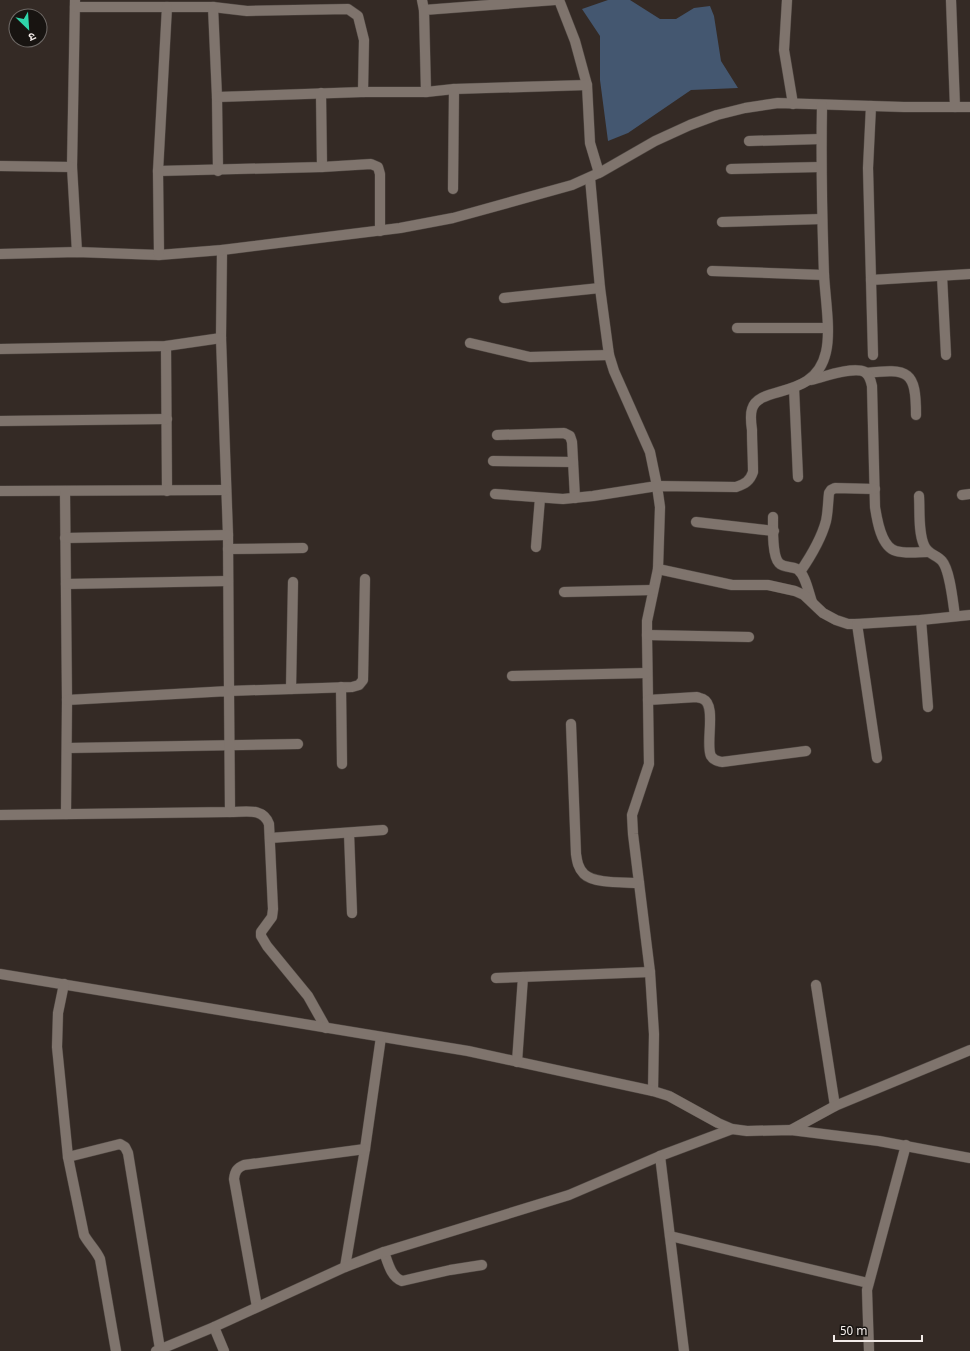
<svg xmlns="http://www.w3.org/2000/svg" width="970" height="1351" viewBox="0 0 970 1351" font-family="Georgia,'Noto Sans Devanagari',serif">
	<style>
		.water { fill: #445770 }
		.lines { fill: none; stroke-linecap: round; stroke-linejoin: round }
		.minor-casing { stroke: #4f4742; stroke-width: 11 }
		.minor { stroke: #7f746d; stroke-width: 10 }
	</style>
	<rect width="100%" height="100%" fill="#342a25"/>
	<path class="water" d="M608,0H630L660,19H676L694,8L710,6L714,16L721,61L738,88L691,90L628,133L608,141L600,80V36L582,9Z"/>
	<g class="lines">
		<defs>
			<g id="minor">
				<path d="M75,0L72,167L77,252"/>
				<path d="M422,0L424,10"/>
				<path d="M559,0L575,41L587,85L590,143L599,173"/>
				<path d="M787,0L784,50L793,104"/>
				<path d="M951,0L955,107"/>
				<path d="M75,7H213L247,11L348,9L358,16L364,40L363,92"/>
				<path d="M213,7L217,97L218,171"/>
				<path d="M426,92L424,10L555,0"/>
				<path d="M321,93L322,167"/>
				<path d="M217,97L363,92H426L454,89L587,85"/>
				<path d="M871,106L868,168L873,355"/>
				<path d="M749,141L821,139"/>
				<path d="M0,166L72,167"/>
				<path d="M731,169L821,167"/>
				<path d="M158,171L322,167L371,164L378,167L380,174V231"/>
				<path d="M590,178L600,288L609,355L614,371L650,452L657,486L660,507L658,569L647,621V635L649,764L632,815L633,834L650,972L654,1034L653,1091"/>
				<path d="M453,189L454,89"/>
				<path d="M722,222L822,219"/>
				<path d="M222,250L221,338L228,535L229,691L352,687L359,685L363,680L365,579"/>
				<path d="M0,254L77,252L159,255L222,250L400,228L453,218L572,185L601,172L655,141L690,125L717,115L745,108L778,103L904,107H970"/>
				<path d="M159,255L158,171L167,7"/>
				<path d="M712,271L824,275"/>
				<path d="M942,276L946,355"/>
				<path d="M871,280L970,274"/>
				<path d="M504,298L600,288"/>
				<path d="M737,328H827"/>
				<path d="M470,343L530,357L609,355"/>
				<path d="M166,346L167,491"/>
				<path d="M0,349L166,346L221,338"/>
				<path d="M866,373C909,368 916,371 916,415"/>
				<path d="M811,380C823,377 853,366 865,372C869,375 871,381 872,386L875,507C877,520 881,547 896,551C906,554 918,552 928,552"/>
				<path d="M794,388L798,477"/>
				<path d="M0,421L167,419"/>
				<path d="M497,435L564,433L570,436L572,442L575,498"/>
				<path d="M493,461L573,462"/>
				<path d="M0,491L226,490"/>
				<path d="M65,491L67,700L66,814"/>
				<path d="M495,494L563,499L593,496L657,486L736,487C745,484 750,481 753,472C753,458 752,444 752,430C751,423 750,415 752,409C759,384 815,401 826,352C831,330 825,297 824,274C822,217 821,161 822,105"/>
				<path d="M962,495L970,494"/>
				<path d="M919,496C920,510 918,532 924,545C927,554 937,555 942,561C950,570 953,603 955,616"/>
				<path d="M773,517C773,528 772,556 779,563C784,568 791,566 797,569C805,573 809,594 812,602"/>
				<path d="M696,522L774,531"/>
				<path d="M65,538L228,535"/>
				<path d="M536,547L540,498"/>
				<path d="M228,549L303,548"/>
				<path d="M658,569L732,585H768L795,591L804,595L823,613L836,620L848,624H857L921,620L970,615"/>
				<path d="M800,572C811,556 821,540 826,521C828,512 828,502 829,493L831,490L835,488L875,489"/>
				<path d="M66,584L228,581"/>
				<path d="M564,592L653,590"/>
				<path d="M921,620L928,707"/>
				<path d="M857,624L877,758"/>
				<path d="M647,635L749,637"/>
				<path d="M512,676L647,673"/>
				<path d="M341,687L342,764"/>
				<path d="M291,689L293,582"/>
				<path d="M648,700L697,697C699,698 701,698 703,699C717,705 705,744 711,756C714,761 718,761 722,762L806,751"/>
				<path d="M571,724L576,854C577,861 578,868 584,874C594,884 624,882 639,883"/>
				<path d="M68,748L298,744"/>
				<path d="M230,812C245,812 263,807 269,824L273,909L272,917L261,932V936L267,946L308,996L326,1028"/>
				<path d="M0,815L230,812L229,691L67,700"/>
				<path d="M349,833L352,913"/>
				<path d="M270,838L383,830"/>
				<path d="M0,974L468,1051L653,1091L669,1096L718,1123L732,1129L747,1131L791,1130L879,1141L970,1158"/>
				<path d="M496,978L650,972"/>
				<path d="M64,984L58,1013L57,1047L68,1157L84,1235C89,1244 96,1250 100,1259L116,1351"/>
				<path d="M816,985L835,1106"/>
				<path d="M517,1062L523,977"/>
				<path d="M791,1130L835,1106L970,1050"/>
				<path d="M660,1156L684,1351"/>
				<path d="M68,1157L120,1144L125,1147L128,1153L160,1349"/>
				<path d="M670,1236L868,1283"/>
				<path d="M384,1252C388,1263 391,1277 402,1281L450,1270L482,1265"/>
				<path d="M345,1267L365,1149L381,1037"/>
				<path d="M257,1307L234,1179C235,1171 237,1168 244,1165L365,1149"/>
				<path d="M214,1327L224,1351"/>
				<path d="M156,1351L214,1327L345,1267L384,1252L569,1195L660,1156L732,1129"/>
				<path d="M869,1351L867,1290L906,1145"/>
			</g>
		</defs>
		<use href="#minor" class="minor-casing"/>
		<use href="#minor" class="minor"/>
	</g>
	<g transform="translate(28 28) rotate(155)"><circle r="19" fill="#181411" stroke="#6f6a67"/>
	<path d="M0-3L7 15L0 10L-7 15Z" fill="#2fd4aa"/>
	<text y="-6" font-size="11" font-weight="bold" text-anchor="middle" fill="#f2ebe8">उ</text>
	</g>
	<path d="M834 1335v6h88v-6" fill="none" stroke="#f2ebe8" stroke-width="2"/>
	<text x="840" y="1335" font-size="12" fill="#f2ebe8" stroke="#181411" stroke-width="3" paint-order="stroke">50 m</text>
</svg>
